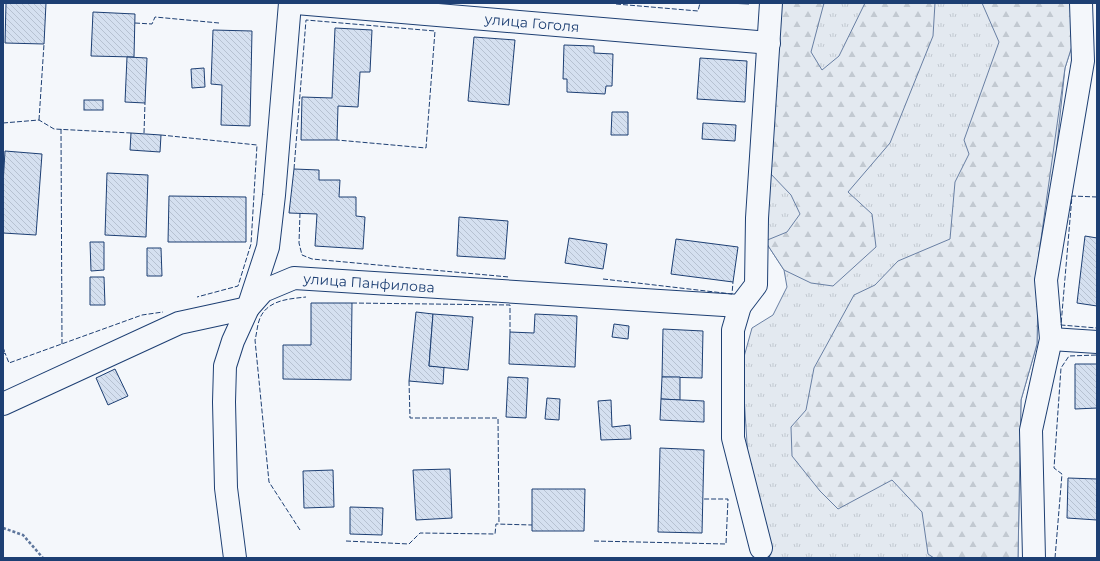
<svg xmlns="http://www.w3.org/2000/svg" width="1100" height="561" viewBox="0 0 1100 561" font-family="Montserrat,sans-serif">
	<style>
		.grass { fill: url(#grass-tufts); stroke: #687fa3 }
		.forest { fill: url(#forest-firs); stroke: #687fa3 }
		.building { fill: url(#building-back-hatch); stroke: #1d3f73 }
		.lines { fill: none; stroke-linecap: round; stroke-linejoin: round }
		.minor-casing { stroke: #1d3f73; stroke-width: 24 }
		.path { stroke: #5e769c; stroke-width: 2.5; stroke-dasharray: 3 2; stroke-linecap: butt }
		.minor { stroke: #f4f7fb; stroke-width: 22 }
		.fence { stroke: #1d3f73; stroke-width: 1; stroke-dasharray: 5 2; stroke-linecap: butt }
		.labels { text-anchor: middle; stroke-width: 3; stroke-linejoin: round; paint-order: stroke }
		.street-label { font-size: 14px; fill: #1d3f73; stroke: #f4f7fb }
	</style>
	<defs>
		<pattern id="grass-tufts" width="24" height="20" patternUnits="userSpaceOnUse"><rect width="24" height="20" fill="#e3e9f0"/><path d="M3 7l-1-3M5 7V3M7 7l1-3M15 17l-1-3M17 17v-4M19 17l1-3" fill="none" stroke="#c2c9d1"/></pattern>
		<pattern id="forest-firs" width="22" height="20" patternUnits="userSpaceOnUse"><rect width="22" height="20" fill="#e3e9f0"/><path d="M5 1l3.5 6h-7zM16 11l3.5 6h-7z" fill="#c2c9d1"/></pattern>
		<pattern id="building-back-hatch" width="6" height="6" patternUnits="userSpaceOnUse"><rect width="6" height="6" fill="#d5e0f0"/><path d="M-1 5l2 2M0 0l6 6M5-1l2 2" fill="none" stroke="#b6c1d1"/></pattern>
	</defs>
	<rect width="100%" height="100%" fill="#f4f7fb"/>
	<path class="grass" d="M780,3H1072V46L1065,68L1052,194L1039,244L1037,344L1021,400L1018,558H770L748,459L742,364L752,328L773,315L787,287L784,270L765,241Z"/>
	<g class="forest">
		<path d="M780,3H824L811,52L822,70L839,56L865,3H935L933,36L890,143L848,192L872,214L876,247L833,286L811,283L784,270L765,241L787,232L800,214L791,195L769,172Z"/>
		<path d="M982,3H1072V46L1065,68L1039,253L1037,344L1021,400L1018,558H934L928,554L922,512L892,480L838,509L820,491L792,456L791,427L806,410L814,368L854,295L875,285L898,261L950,239L955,182L969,154L964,140L999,42Z"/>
	</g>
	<g class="building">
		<path d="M6,3H46L44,44L5,43Z"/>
		<path d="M727,3H749V4Z"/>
		<path d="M93,12L135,14L134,57L91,56Z"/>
		<path d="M335,28L372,30L370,72H360L358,107L338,106L337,140H301L302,97L332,98Z"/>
		<path d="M213,30L252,31L250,126L221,125L222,85L211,84Z"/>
		<path d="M474,37L515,40L509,105L468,101Z"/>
		<path d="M564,45L594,46V53L613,54L612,86H606L605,94L567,92V79H563Z"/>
		<path d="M127,57L147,58L145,103L125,102Z"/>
		<path d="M700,58L747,61L745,102L697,99Z"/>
		<path d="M204,68L205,87L192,88L191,69Z"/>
		<rect x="84" y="100" width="19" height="10"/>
		<path d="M612,112H628V135H611Z"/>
		<path d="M703,123L736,125L735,141L702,139Z"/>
		<path d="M131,133L161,135L160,152L130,150Z"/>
		<path d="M5,151L42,154L36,235L3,233V184Z"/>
		<path d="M294,169L319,170V180H340L339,197H356V216L365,217L363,249L315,246L317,214L289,213Z"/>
		<path d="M107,173L148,175L146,237L105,235Z"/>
		<path d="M169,196L246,197V242H168Z"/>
		<path d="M459,217L508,221L505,259L457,256Z"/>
		<path d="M1085,236L1097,238V306L1077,303Z"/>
		<path d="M569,238L607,244L603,269L565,263Z"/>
		<path d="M676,239L738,247L733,282L671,274Z"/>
		<path d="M90,242H104V270L91,271Z"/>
		<path d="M147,248H161L162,276H147Z"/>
		<path d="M90,277H104L105,305H90Z"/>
		<path d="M311,303H352L351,380L283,379V345H311Z"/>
		<path d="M416,312L433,314L429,366L444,367L443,384L409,381Z"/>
		<path d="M433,314L473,317L468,370L429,366Z"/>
		<path d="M535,314L577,316L575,367L509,364L510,332L534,333Z"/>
		<path d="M614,324L629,326L628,339L612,337Z"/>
		<path d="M663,329L703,331L702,378L662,377Z"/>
		<path d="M1075,364H1097V408L1075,409Z"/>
		<path d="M115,369L128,396L108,405L96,378Z"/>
		<path d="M508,377L528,378L526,418L506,417Z"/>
		<path d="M662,377H680V400L661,399Z"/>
		<path d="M547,398L560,399L559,420L545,419Z"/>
		<path d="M661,399L704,401V422L660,420Z"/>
		<path d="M611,400L612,427L630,425L631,439L601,440L598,401Z"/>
		<path d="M660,448L704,450L702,533L658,532Z"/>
		<path d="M450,469L452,518L416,520L413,470Z"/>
		<path d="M333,470L334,507L304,508L303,471Z"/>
		<path d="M1068,478L1097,479V520L1067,518Z"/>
		<path d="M532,489H585L584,531H532Z"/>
		<path d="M350,507L383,508L382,535L350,534Z"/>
	</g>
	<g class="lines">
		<defs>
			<g id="minor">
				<path d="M296,3L769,43"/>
				<path d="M1051,339L1097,342"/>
				<path d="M3,404L179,323L248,308L263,291L294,278L740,306"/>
				<path d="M761,548L733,438V330L740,306L756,285L757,218L771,3"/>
				<path d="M235,558L226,488L224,402L225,366L233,341L248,308L268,247L274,195L290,3"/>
				<path d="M1034,558L1031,430L1051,339L1046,280L1083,61L1081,3"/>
			</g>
		</defs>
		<use href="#minor" class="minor-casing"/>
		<path class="path" d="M3,528L23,535L43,558"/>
		<use href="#minor" class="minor"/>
		<g class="fence">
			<path d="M616,4L698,11L700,3"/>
			<path d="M135,23L152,24L155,17L219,23"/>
			<path d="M39,120L44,44"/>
			<path d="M3,123L39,120L54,129L131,133"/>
			<path d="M61,129L62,344"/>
			<path d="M144,133L145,103"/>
			<path d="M161,135L257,145L251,244L238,286L197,297"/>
			<path d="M294,169L306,20L435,31L426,148L337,140"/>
			<path d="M1097,197L1072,196L1061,325L1097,328"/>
			<path d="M300,213L299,243L302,255L312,259L509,277"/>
			<path d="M603,279L732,294L733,282"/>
			<path d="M352,303L510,305V332"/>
			<path d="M3,347L5,353"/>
			<path d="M3,354L5,353L9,363L142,315L163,312"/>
			<path d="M409,381L410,418H498L499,524"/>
			<path d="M300,530L269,482L255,340C257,333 257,325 260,318C268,300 288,299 306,297"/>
			<path d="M346,541L409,544L420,533L495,534L496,524L532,525"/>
			<path d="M594,541L726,544L728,499H703"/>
			<path d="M1055,558L1062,474L1054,468L1061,368L1069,356L1097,355"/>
		</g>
	</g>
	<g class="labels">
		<g class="street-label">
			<text transform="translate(532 23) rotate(5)" y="5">улица Гоголя</text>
			<text transform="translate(369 283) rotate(4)" y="5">улица Панфилова</text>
		</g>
	</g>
	<rect width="1100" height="561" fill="none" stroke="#1d3f73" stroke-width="8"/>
</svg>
